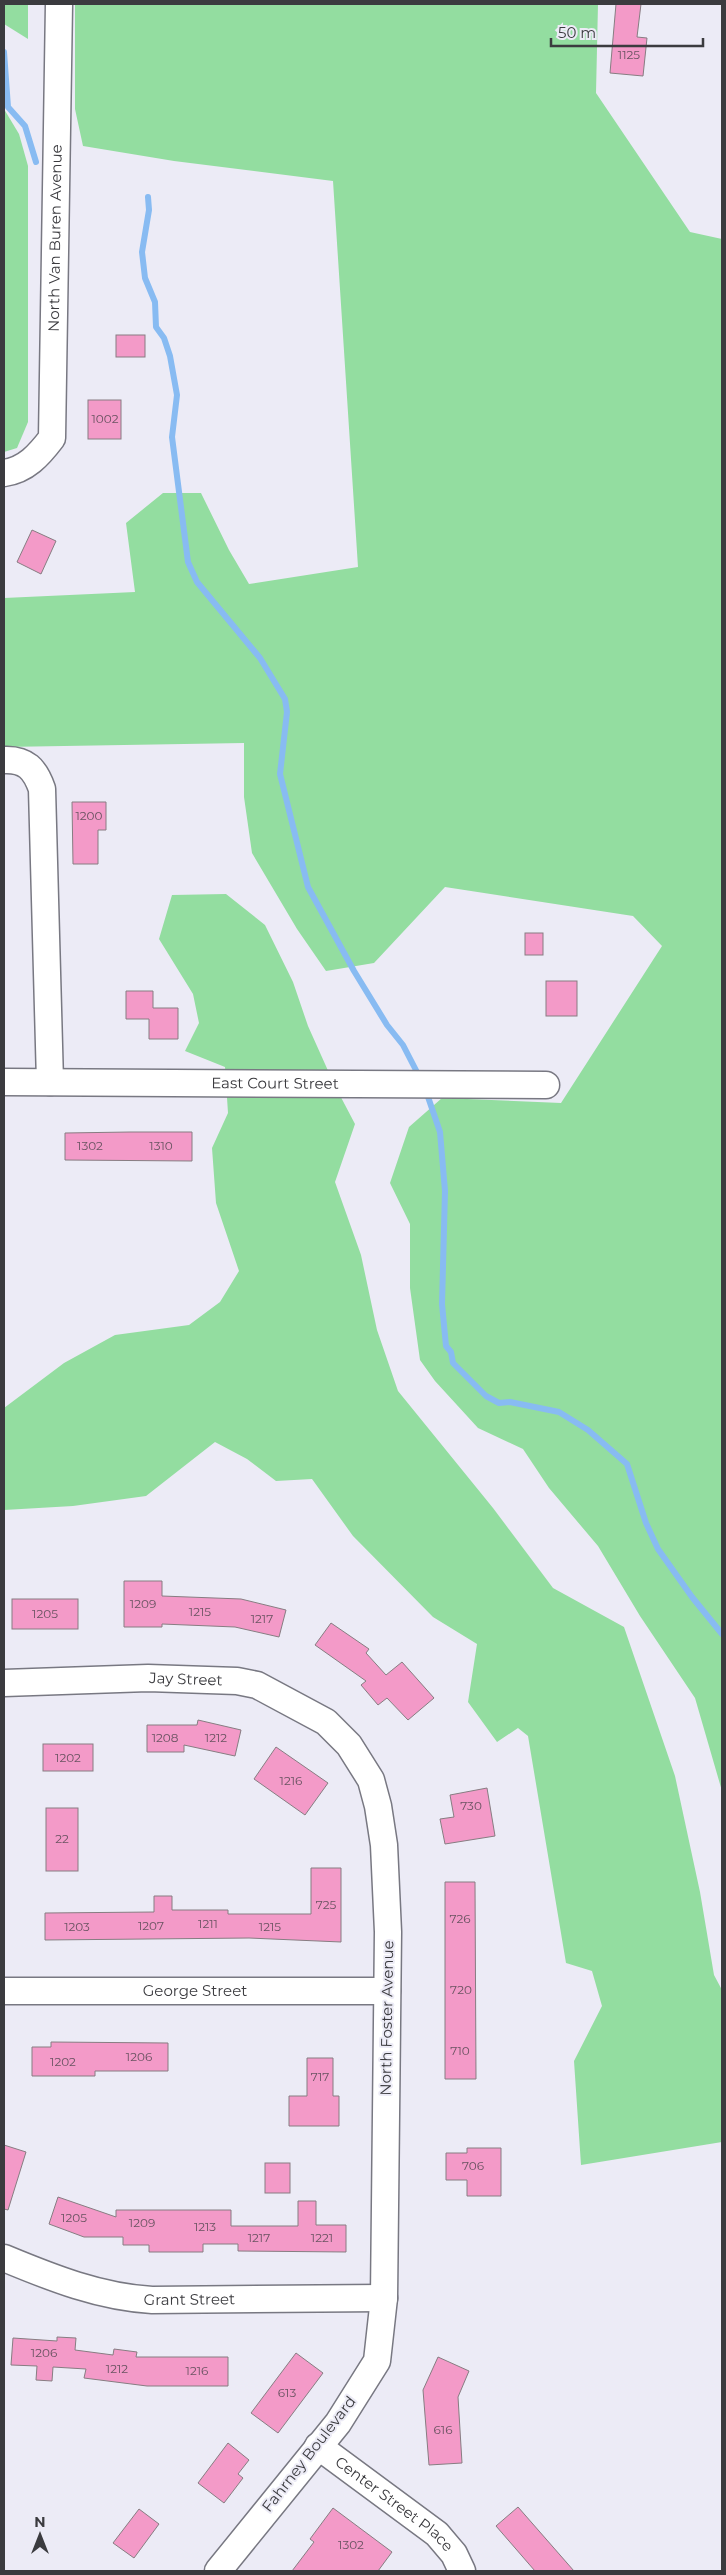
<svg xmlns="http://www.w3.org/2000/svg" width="726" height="2575" viewBox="0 0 726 2575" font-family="Montserrat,sans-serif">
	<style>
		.green { fill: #93dda0 }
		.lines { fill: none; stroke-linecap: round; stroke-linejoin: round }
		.stream { stroke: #88bbf2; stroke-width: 6 }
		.building { fill: #f39ac8; stroke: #877d82 }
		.minor-casing { stroke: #787882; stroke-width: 29 }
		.minor { stroke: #fff; stroke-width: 26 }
		.labels { text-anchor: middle; stroke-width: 4; stroke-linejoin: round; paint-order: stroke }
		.number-label { font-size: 12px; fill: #695361 }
		.street-label { font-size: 15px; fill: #3b3b3f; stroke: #ecebf6 }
	</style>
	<rect width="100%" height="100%" fill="#ecebf6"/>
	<g class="green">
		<path d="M4,4H28V39L4,24Z"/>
		<path d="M75,4H598L596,93L690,232L722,239V1791L695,1698L640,1616L598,1546L549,1488L523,1449L478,1428L435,1381L420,1360L410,1288V1224L390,1183L409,1127L442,1098L561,1103L662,946L633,916L445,887L374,963L326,971L297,929L252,853L244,797V743L4,747V598L135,592L126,523L163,493H201L229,550L249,584L358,567L333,181L174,161L83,146L75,109Z"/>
		<path d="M4,109L19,134L28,166V422L17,448L4,452Z"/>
		<path d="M226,894L265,925L293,982L308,1026L334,1084L355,1124L335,1182L361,1255L377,1330L398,1391L493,1508L553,1588L624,1627L675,1776L700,1892L714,1975L722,1990V2142L581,2165L574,2061L602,2006L592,1971L566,1963L528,1736L518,1728L497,1742L468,1702L477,1644L433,1617L353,1536L312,1479L276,1481L247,1459L215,1442L146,1496L73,1506L4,1510V1408L64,1363L115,1335L189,1325L220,1302L239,1271L216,1203L212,1148L228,1113L225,1067L185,1051L199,1023L193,994L159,939L172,895Z"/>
	</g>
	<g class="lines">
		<g class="stream">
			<path d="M4,52L8,107L25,126L36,162"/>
			<path d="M148,197L149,210L142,252L145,278L155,302L156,327L164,338L170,356L177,395L172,437L188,562L197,582L260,658L285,699L287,712L280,774L308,887L354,971L387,1025L403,1045L420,1078"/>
			<path d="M426,1091L440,1132L445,1191L442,1304L446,1346L451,1352L453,1363L486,1396L499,1403L510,1402L559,1412L588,1430L627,1464L646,1523L658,1549L692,1597L722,1634"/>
		</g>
	</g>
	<g class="building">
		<path d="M616,4H641L637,37L647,38L643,76L610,73Z"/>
		<rect x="116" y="335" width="29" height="22"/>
		<rect x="88" y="400" width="33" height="39"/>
		<path d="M32,530L56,541L41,574L17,562Z"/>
		<path d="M72,802H106V830H98V864H73Z"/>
		<rect x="525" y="933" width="18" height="22"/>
		<rect x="546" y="981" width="31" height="35"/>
		<path d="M126,991H153V1008H178V1039H149V1019H126Z"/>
		<path d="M130,1132H192V1161L65,1160V1133Z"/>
		<path d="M124,1581H162V1596L241,1599L286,1610L279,1637L235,1627L162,1624V1627H124Z"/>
		<rect x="12" y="1599" width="66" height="30"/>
		<path d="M331,1623L369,1649L366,1653L386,1675L402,1662L434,1698L408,1720L387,1698L378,1705L361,1685L366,1681L315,1645Z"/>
		<path d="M198,1720L241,1730L235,1756L184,1745V1752H147V1725H197Z"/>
		<rect x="43" y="1744" width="50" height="27"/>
		<path d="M276,1747L328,1783L305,1815L254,1779Z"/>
		<path d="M487,1788L495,1836L445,1844L440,1819L454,1817L450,1795Z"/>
		<rect x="46" y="1808" width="32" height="63"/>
		<path d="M311,1868H341V1942L249,1938L45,1940V1913L154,1912V1896H172V1910H228V1914H311Z"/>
		<path d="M445,1882H475L476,2079H445Z"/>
		<path d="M51,2042L168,2043V2071H95V2076H32V2047H51Z"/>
		<path d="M307,2058H333V2096H339V2126H289V2096H307Z"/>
		<path d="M4,2145L26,2152L8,2210L4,2209Z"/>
		<path d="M467,2148H501V2196H467V2180H446V2153H467Z"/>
		<rect x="265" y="2163" width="25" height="30"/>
		<path d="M58,2197L116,2217V2210H231V2226H298V2201H316V2225H346V2252L238,2251V2244H203V2252H149V2245H123V2237H84L49,2224Z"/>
		<path d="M57,2337L76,2338L75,2350L113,2355L114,2349L137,2352L136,2357H228V2386H147L84,2378L86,2369L53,2367L52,2381L36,2380L37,2366L11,2365L13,2338L57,2341Z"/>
		<path d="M296,2353L323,2373L278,2433L251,2413Z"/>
		<path d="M438,2357L469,2371L458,2397L462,2463L429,2465L423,2390Z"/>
		<path d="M228,2443L249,2460L238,2474L243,2478L224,2503L198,2483Z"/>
		<path d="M518,2507L574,2571H535L496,2526Z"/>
		<path d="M333,2508L392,2552L378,2571H292L314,2542L310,2539Z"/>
		<path d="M139,2509L159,2524L134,2558L113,2543Z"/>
	</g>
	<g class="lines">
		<defs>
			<g id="minor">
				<path id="s1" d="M4,473C26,470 39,455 52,438L59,4"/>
				<path d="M4,760C26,759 35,769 42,789L50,1082"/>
				<path id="s2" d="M4,1082L546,1085"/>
				<path id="s3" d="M4,1683L148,1678L237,1681L257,1685L326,1722L349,1745L371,1780L378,1806L384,1845L388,1932L384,2298L377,2361L338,2423L218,2571"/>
				<path id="s4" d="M4,1991H387"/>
				<path id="s5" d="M4,2258C52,2278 100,2297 152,2300L384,2298"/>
				<path id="s6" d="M318,2446L437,2534L454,2554L462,2571"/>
			</g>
		</defs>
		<use href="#minor" class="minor-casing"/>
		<use href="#minor" class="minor"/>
	</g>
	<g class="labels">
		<g class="number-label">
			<text x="629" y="59">1125</text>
			<text x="105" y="423">1002</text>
			<text x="89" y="820">1200</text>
			<text x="90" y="1150">1302</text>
			<text x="161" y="1150">1310</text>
			<text x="143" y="1608">1209</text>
			<text x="200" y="1616">1215</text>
			<text x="45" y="1618">1205</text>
			<text x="262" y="1623">1217</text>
			<text x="165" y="1742">1208</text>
			<text x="216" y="1742">1212</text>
			<text x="68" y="1762">1202</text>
			<text x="291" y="1785">1216</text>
			<text x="471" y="1810">730</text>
			<text x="62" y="1843">22</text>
			<text x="326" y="1909">725</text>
			<text x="460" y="1923">726</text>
			<text x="208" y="1928">1211</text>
			<text x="151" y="1930">1207</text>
			<text x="77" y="1931">1203</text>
			<text x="270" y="1931">1215</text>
			<text x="461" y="1994">720</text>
			<text x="460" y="2055">710</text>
			<text x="139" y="2061">1206</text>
			<text x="63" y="2066">1202</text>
			<text x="320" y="2081">717</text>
			<text x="473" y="2170">706</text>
			<text x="74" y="2222">1205</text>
			<text x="142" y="2227">1209</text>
			<text x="205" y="2231">1213</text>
			<text x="259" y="2242">1217</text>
			<text x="322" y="2242">1221</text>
			<text x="44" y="2357">1206</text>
			<text x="117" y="2373">1212</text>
			<text x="197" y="2375">1216</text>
			<text x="287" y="2397">613</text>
			<text x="443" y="2434">616</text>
			<text x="351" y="2549">1302</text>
		</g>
		<g class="street-label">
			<text dy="5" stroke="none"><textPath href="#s1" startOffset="261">North Van Buren Avenue</textPath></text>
			<text dy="5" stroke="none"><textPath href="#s2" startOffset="271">East Court Street</textPath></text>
			<text dy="5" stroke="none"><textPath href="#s3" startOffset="182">Jay Street</textPath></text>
			<text dy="5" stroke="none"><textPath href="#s4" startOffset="191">George Street</textPath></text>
			<text transform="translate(387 2018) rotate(-89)" y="5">North Foster Avenue</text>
			<text dy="5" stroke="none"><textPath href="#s5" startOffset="192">Grant Street</textPath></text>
			<text transform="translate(309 2454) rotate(-52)" y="5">Fahrney Boulevard</text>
			<text dy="5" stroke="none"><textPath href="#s6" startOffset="96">Center Street Place</textPath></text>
		</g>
	</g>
	<rect width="726" height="2575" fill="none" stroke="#3b3b3f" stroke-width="10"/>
	<g transform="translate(40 2535)" stroke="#ecebf6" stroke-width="4" paint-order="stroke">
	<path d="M0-4L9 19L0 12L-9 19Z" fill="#3b3b3f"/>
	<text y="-8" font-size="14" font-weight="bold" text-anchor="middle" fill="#3b3b3f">N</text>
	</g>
	<path d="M551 38v8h152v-8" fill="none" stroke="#3b3b3f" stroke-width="2.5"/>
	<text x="558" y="38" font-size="15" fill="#3b3b3f" stroke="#ecebf6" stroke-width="4" paint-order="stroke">50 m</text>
</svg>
